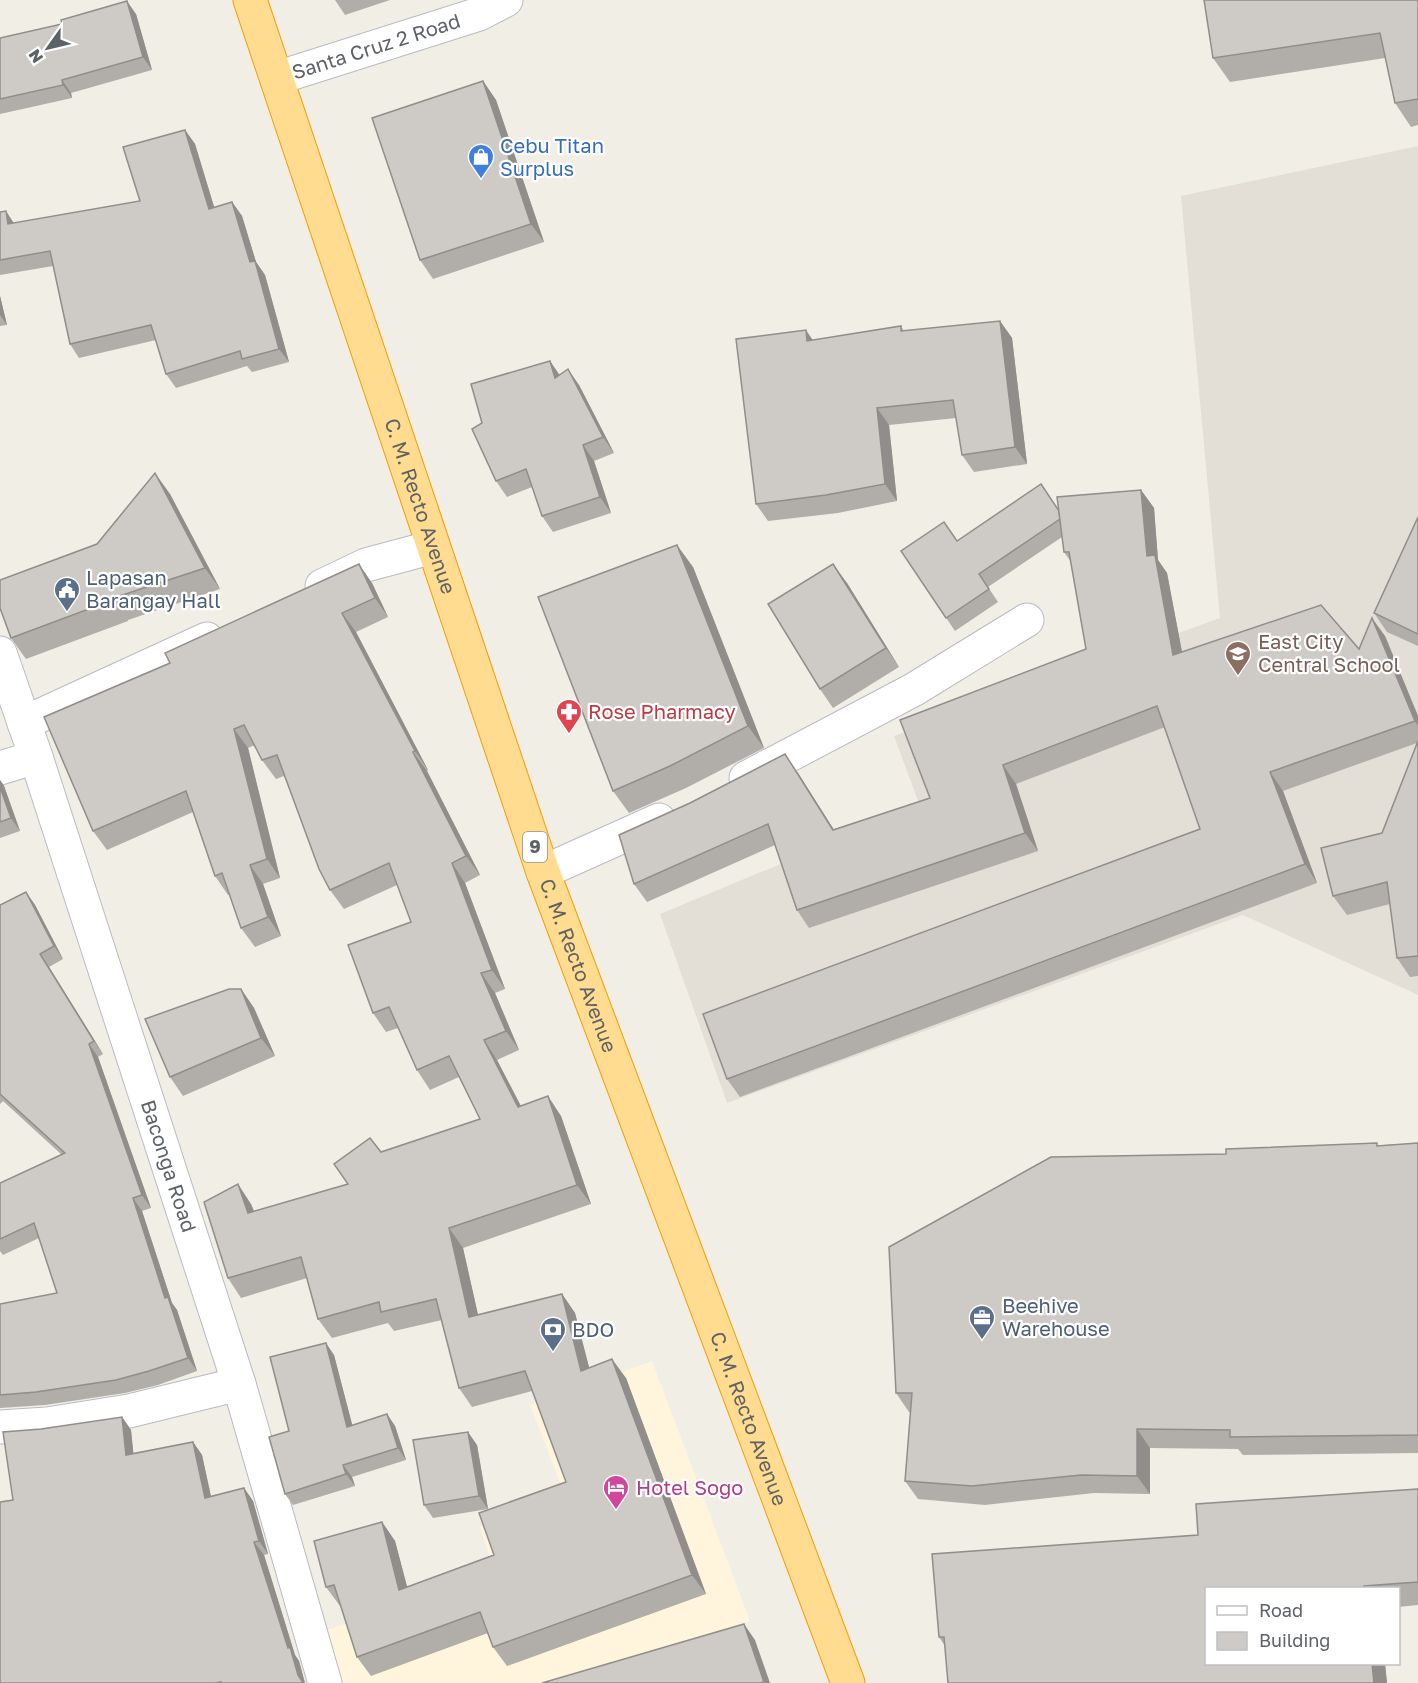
<svg xmlns="http://www.w3.org/2000/svg" width="1418" height="1683" viewBox="0 0 1418 1683" font-family="'Golos Text',sans-serif">
	<style>
		.commercial { fill: #fff5dd }
		.education { fill: #e3dfd7 }
		.lines { fill: none; stroke-linecap: round; stroke-linejoin: round }
		.minor-casing { stroke: #b8bcc0; stroke-width: 35 }
		.highway-casing { stroke: #f79b00; stroke-width: 35 }
		.minor { stroke: #fff; stroke-width: 33 }
		.highway { stroke: #ffdc8f; stroke-width: 33 }
		.wall { fill: #b1aea9 }
		.shaded-wall { fill: #908d8a }
		.building { fill: #cecac5; stroke: #908d8a; stroke-width: 1.5 }
		.labels { text-anchor: middle; stroke-width: 4.5; stroke-linejoin: round; paint-order: stroke }
		.shield { fill: #fff; stroke: #8e9195; stroke-width: 1.5 }
		.shield-label { font-size: 18px; font-weight: bold; fill: #5d6267 }
		.street-label { font-size: 20px; fill: #5d6267; stroke: #fff }
		.shop-label { font-size: 20px; fill: #366cbe; stroke: #fff; text-anchor: start }
		.service-label { font-size: 20px; fill: #4e5e75; stroke: #fff; text-anchor: start }
		.education-label { font-size: 20px; fill: #785e54; stroke: #fff; text-anchor: start }
		.health-label { font-size: 20px; fill: #be3a42; stroke: #fff; text-anchor: start }
		.hotel-label { font-size: 20px; fill: #b23c85; stroke: #fff; text-anchor: start }
	</style>
	<rect width="100%" height="100%" fill="#f1eee6"/>
	<path class="commercial" d="M652,1361L750,1621L568,1683H343L328,1630L494,1571L480,1527L565,1495L530,1405Z"/>
	<path class="education" d="M1418,146V995L1243,915L727,1103L660,914L920,806L894,736L1220,618L1181,196Z"/>
	<g class="lines">
		<defs>
			<g id="minor">
				<path id="s1" d="M277,78L479,14L506,0"/>
				<path d="M322,586L366,565L433,547"/>
				<path id="s2" d="M0,653L36,757L239,1384L325,1683"/>
				<path d="M24,723L207,639"/>
				<path d="M0,768L36,757"/>
				<path d="M746,778L913,690L1027,620"/>
				<path d="M543,872L659,820"/>
				<path d="M0,1427L47,1424L129,1411L239,1384"/>
			</g>
			<g id="highway">
				<path id="s3" d="M250,0L543,872L848,1683"/>
			</g>
		</defs>
		<use href="#minor" class="minor-casing"/>
		<use href="#highway" class="highway-casing"/>
		<use href="#minor" class="minor"/>
		<use href="#highway" class="highway"/>
	</g>
	<g class="wall">
		<path d="M335,0H390L345,15Z"/>
		<path d="M1418,0V125L1411,127L1395,103L1385,58L1230,82L1213,58Z"/>
		<path d="M136,14L152,70L71,93L72,98L0,114V38Z"/>
		<path d="M483,81L496,100L544,242L433,279L420,260Z"/>
		<path d="M185,130L195,144L214,207L232,202L242,216L256,262L265,275L289,362L252,372L247,366L176,388L166,374L156,340L79,358L70,344L53,266L0,275V212L14,223L140,201Z"/>
		<path d="M0,296L7,325L0,326Z"/>
		<path d="M1000,321L1012,338L1027,464L974,472L962,455L956,418L889,425L897,501L838,513L768,521L756,504L812,340L901,326L904,331Z"/>
		<path d="M550,361L559,375L579,385L614,453L594,461L611,513L553,532L542,516L532,487L507,497L496,481L482,423Z"/>
		<path d="M1141,490L1154,508L1158,560L1167,573L1182,652L1359,649L1385,636L1418,716V976L1410,977L1397,958L1390,904L1347,915L1333,896L1382,833L1417,743L1283,791L1317,883L740,1097L727,1079L1200,829L1165,727L1016,784L1038,851L809,928L797,910L775,845L647,902L634,884L690,803L798,773L834,830L930,798L1086,649L1071,562L1064,552L1062,537L988,587L998,602L955,631L901,551L958,541L1059,511Z"/>
		<path d="M170,494L220,589L128,620V621L26,659L11,638L97,544Z"/>
		<path d="M1418,517V646L1387,632L1374,613Z"/>
		<path d="M693,567L764,748L686,788L629,813L613,791Z"/>
		<path d="M372,583L388,617L356,632L428,770L427,771L480,875L465,883L505,989L495,993L519,1050L497,1060L521,1106L561,1116L591,1204L463,1248L478,1315L562,1294L575,1313L589,1368L626,1378L706,1594L507,1666L493,1647L488,1633L371,1676L357,1657L341,1606H340L326,1587L382,1522L395,1541L407,1587L494,1555L566,1482L532,1391L472,1407L459,1388L442,1320L394,1331L388,1323L332,1338L318,1319L307,1278L241,1298L228,1278L251,1204L254,1211L348,1184L381,1152L480,1119L459,1077L430,1090L417,1070L398,1028L386,1032L373,1013L411,922L397,885L344,909L330,890L284,776L276,779L262,760L255,745L248,748L280,878L263,884L281,936L255,947L241,928L230,894L228,895L215,876L193,812L107,850L93,831Z"/>
		<path d="M847,583L899,667L833,708L820,689Z"/>
		<path d="M0,780L4,786L20,831L0,838Z"/>
		<path d="M26,892L35,905L63,959L49,967L103,1054L98,1057L151,1208L142,1211L172,1303L177,1310L197,1371L158,1385L125,1393L45,1405L0,1408V1304L57,1293L39,1238L3,1255L0,1251V1183L62,1155L3,1101L0,1104V905Z"/>
		<path d="M241,989L254,1008L275,1056L183,1096L170,1077Z"/>
		<path d="M1418,1143V1453L1243,1455L1238,1449L1150,1448V1494L1094,1493L985,1505L918,1499L905,1481L911,1412H909L896,1393L1226,1154Z"/>
		<path d="M334,1355L352,1426L387,1414L395,1426L406,1460L352,1477L355,1486L293,1505L285,1494L289,1431Z"/>
		<path d="M122,1417L131,1430L133,1454L193,1442L202,1455L211,1496L244,1488L253,1501L268,1554L264,1555L295,1655L299,1661L305,1683H0L13,1500L41,1429Z"/>
		<path d="M477,1445L488,1509L433,1518L424,1505Z"/>
		<path d="M1418,1489V1605L1398,1607V1588H1206L1385,1664L1387,1683H948L945,1646L939,1637L1198,1535Z"/>
	</g>
	<g class="shaded-wall">
		<path d="M127,1L136,14L152,70L143,57Z"/>
		<path d="M62,80L71,93L72,98L63,85Z"/>
		<path d="M483,81L496,100L544,242L531,224Z"/>
		<path d="M185,130L195,144L219,223L209,209Z"/>
		<path d="M232,202L242,216L256,262L265,275L289,362L279,349L250,262Z"/>
		<path d="M6,211L15,225L8,224Z"/>
		<path d="M0,296L7,325L0,315Z"/>
		<path d="M1000,321L1012,338L1027,464L1015,447Z"/>
		<path d="M806,330L818,348L807,341Z"/>
		<path d="M550,361L561,377L555,378Z"/>
		<path d="M568,369L579,385L614,453L603,437Z"/>
		<path d="M877,408L889,425L897,501L885,484Z"/>
		<path d="M583,445L594,461L611,513L600,497Z"/>
		<path d="M155,473L170,494L220,589L205,568Z"/>
		<path d="M1141,490L1154,508L1158,560L1167,573L1186,673L1173,655L1147,556Z"/>
		<path d="M677,545L693,567L764,748L748,726Z"/>
		<path d="M359,564L372,583L388,617L375,598Z"/>
		<path d="M833,564L847,583L899,667L886,648Z"/>
		<path d="M342,613L356,632L428,770L415,751Z"/>
		<path d="M1372,618L1385,636L1418,716V726L1415,721Z"/>
		<path d="M234,729L248,748L280,878L267,859Z"/>
		<path d="M413,752L427,771L480,875L466,856Z"/>
		<path d="M785,754L798,773L846,849L833,830Z"/>
		<path d="M1003,765L1016,784L1038,851L1025,833Z"/>
		<path d="M1270,772L1283,791L1317,883L1305,864Z"/>
		<path d="M0,780L4,786L20,831L11,818L0,787Z"/>
		<path d="M452,863L465,883L505,989L492,970Z"/>
		<path d="M250,865L263,884L281,936L268,917Z"/>
		<path d="M26,892L35,905L63,959L54,946Z"/>
		<path d="M40,954L49,967L103,1054L94,1041Z"/>
		<path d="M481,973L495,993L519,1050L506,1031Z"/>
		<path d="M241,989L254,1008L275,1056L261,1038Z"/>
		<path d="M484,1040L497,1060L531,1126L518,1107Z"/>
		<path d="M89,1044L98,1057L151,1208L142,1195Z"/>
		<path d="M548,1096L561,1116L591,1204L577,1185Z"/>
		<path d="M238,1184L251,1204L262,1232L248,1213Z"/>
		<path d="M133,1198L142,1211L172,1303L177,1310L197,1371L188,1358L165,1298Z"/>
		<path d="M449,1228L463,1248L483,1337L469,1317Z"/>
		<path d="M562,1294L575,1313L595,1390L581,1371Z"/>
		<path d="M326,1343L334,1355L356,1439L347,1427Z"/>
		<path d="M612,1359L626,1378L706,1594L692,1575Z"/>
		<path d="M387,1414L395,1426L406,1460L398,1448Z"/>
		<path d="M122,1417L131,1430L135,1468L126,1455Z"/>
		<path d="M1137,1429L1150,1448V1494L1137,1476Z"/>
		<path d="M468,1432L477,1445L488,1509L479,1496Z"/>
		<path d="M193,1442L202,1455L214,1511L205,1498Z"/>
		<path d="M343,1465L352,1477L355,1486L346,1474Z"/>
		<path d="M244,1488L253,1501L268,1554L259,1541Z"/>
		<path d="M382,1522L395,1541L413,1609L399,1590Z"/>
		<path d="M254,1542L264,1555L295,1655L299,1661L305,1683H303L298,1675L288,1648Z"/>
		<path d="M744,1624L755,1640L770,1683H765L764,1682Z"/>
		<path d="M1372,1664H1385L1387,1683H1374Z"/>
	</g>
	<g class="building">
		<path d="M1204,0H1418V99L1395,103L1380,33L1213,58Z"/>
		<path d="M127,1L143,57L62,80L63,85L0,99V38L62,24L61,20Z"/>
		<path d="M483,81L531,224L420,260L372,118Z"/>
		<path d="M185,130L209,209L232,202L250,262L255,261L279,349L242,359L240,351L166,374L151,325L70,344L50,251L0,260V212L6,211L8,224L140,201L123,147Z"/>
		<path d="M1000,321L1015,447L962,455L953,400L877,408L885,484L826,495L756,504L736,339L806,330L807,341L901,326V331Z"/>
		<path d="M550,361L555,378L568,369L603,437L583,445L600,497L542,516L526,469L496,481L472,429L482,423L471,384Z"/>
		<path d="M155,473L205,568L113,598V600L11,638L0,608V580L97,544Z"/>
		<path d="M1041,484L1059,511L1060,519L979,574L989,589L946,618L901,551L944,522L957,541Z"/>
		<path d="M1141,490L1147,556L1155,555L1173,655L1321,605L1359,649L1372,618L1415,721L1270,772L1305,864L727,1079L703,1014L1200,829L1157,706L1003,765L1025,833L797,910L768,824L634,884L619,835L690,803L785,754L833,830L930,798L900,720L1086,649L1069,552H1064L1057,497Z"/>
		<path d="M1418,517V634L1374,613Z"/>
		<path d="M677,545L748,726L670,766L613,791L538,597Z"/>
		<path d="M359,564L375,598L342,613L415,751L413,752L466,856L452,863L492,970L481,973L506,1031L484,1040L518,1107L548,1096L577,1185L449,1228L469,1317L562,1294L581,1371L612,1359L692,1575L493,1647L480,1612L357,1657L334,1585L326,1587L314,1541L382,1522L399,1590L494,1555L479,1513L566,1482L525,1371L459,1388L436,1299L381,1312L379,1302L318,1319L301,1257L228,1278L204,1202L238,1184L248,1213L348,1184L334,1164L370,1138L381,1152L480,1119L449,1056L417,1070L389,1007L373,1013L348,945L411,922L389,863L330,890L319,869L277,755L262,760L244,725L234,729L267,859L250,865L268,917L241,928L222,873L215,876L186,791L93,831L44,717L170,663L165,653Z"/>
		<path d="M833,564L886,648L820,689L768,604Z"/>
		<path d="M1418,741V956L1397,958L1387,882L1333,896L1321,848L1382,833Z"/>
		<path d="M0,787L11,818L0,822Z"/>
		<path d="M26,892L54,946L40,954L94,1041L89,1044L142,1195L133,1198L165,1298L168,1297L188,1358L149,1371L116,1380L36,1392L0,1395V1304L57,1293L34,1223L0,1239V1183L65,1153L0,1094V905Z"/>
		<path d="M229,989H241L261,1038L170,1077L145,1019Z"/>
		<path d="M1377,1143V1146L1418,1143V1435L1230,1437V1430L1137,1429V1476L1081,1475L972,1486L905,1481L912,1393H896L889,1247L1051,1157L1226,1154V1149Z"/>
		<path d="M326,1343L347,1427L387,1414L398,1448L343,1465L346,1474L285,1494L269,1437L289,1431L270,1357Z"/>
		<path d="M122,1417L126,1455L193,1442L205,1498L244,1488L259,1541L254,1542L288,1648L290,1647L298,1675L303,1683H221V1682L215,1683H0V1502L13,1500L3,1432L41,1429Z"/>
		<path d="M468,1432L479,1496L424,1505L413,1440Z"/>
		<path d="M1418,1489V1582L1364,1586V1588H1206V1664H1372L1374,1683H948L944,1637H939L932,1554L1198,1535L1196,1504Z"/>
		<path d="M744,1624L764,1682L760,1683H542Z"/>
	</g>
	<defs>
		<symbol id="shop-pin" viewBox="-11 -11 22 30"><path d="M0 17L-7.5 6A9.5 9.5 0 1 1 7.5 6Z" fill="#3f7fe0" stroke="#fff"/><path d="M-5-2.5h2.3a2.7 3.5 0 0 1 5.4 0H5L5.5 6h-11ZM-1.5-2.5h3a1.5 2.3 0 0 0-3 0Z" fill="#fff"/></symbol>
		<symbol id="civic-pin" viewBox="-11 -11 22 30"><path d="M0 17L-7.5 6A9.5 9.5 0 1 1 7.5 6Z" fill="#5c6f8a" stroke="#fff"/><path d="M-.6-6.5H3V-4.5H.6V-3L4-1V1h2V6H-6V1h2V-1L-.6-3ZM-1.2 2.5V6h2.4V2.5Z" fill="#fff"/></symbol>
		<symbol id="school-pin" viewBox="-11 -11 22 30"><path d="M0 17L-7.5 6A9.5 9.5 0 1 1 7.5 6Z" fill="#8d6e63" stroke="#fff"/><path d="M0-5L7-2L0 1L-7-2ZM-4 1L0 2.5L4 1V4Q0 6-4 4Z" fill="#fff"/></symbol>
		<symbol id="pharmacy-pin" viewBox="-11 -11 22 30"><path d="M0 17L-7.5 6A9.5 9.5 0 1 1 7.5 6Z" fill="#e0444e" stroke="#fff"/><path d="M-2-6h4v4h4v4h-4v4h-4v-4h-4v-4h4Z" fill="#fff"/></symbol>
		<symbol id="office-pin" viewBox="-11 -11 22 30"><path d="M0 17L-7.5 6A9.5 9.5 0 1 1 7.5 6Z" fill="#5c6f8a" stroke="#fff"/><path d="M-6-3h4V-5.5h4V-3h4V5H-6ZM-1-4.5V-3h2v-1.5ZM-6 0V1H6V0Z" fill="#fff"/></symbol>
		<symbol id="bank-pin" viewBox="-11 -11 22 30"><path d="M0 17L-7.5 6A9.5 9.5 0 1 1 7.5 6Z" fill="#5c6f8a" stroke="#fff"/><path d="M-6-4H6V4H-6ZM0-2.3a2.3 2.3 0 1 0 0 4.6a2.3 2.3 0 1 0 0-4.6Z" fill="#fff"/></symbol>
		<symbol id="hotel-pin" viewBox="-11 -11 22 30"><path d="M0 17L-7.5 6A9.5 9.5 0 1 1 7.5 6Z" fill="#d1479c" stroke="#fff"/><path d="M-6-4.5h1.5V1H6V5H4.5V3h-9V5H-6ZM-4 0a1.8 1.8 0 1 1 3.6 0ZM.5 0V-2.5h3Q6-2.5 6 0Z" fill="#fff"/></symbol>
	</defs>
	<g fill-rule="evenodd">
		<use href="#shop-pin" x="466" y="142" width="30" height="40"/>
		<use href="#civic-pin" x="52" y="575" width="30" height="40"/>
		<use href="#school-pin" x="1223" y="639" width="30" height="40"/>
		<use href="#pharmacy-pin" x="554" y="697" width="30" height="40"/>
		<use href="#office-pin" x="967" y="1303" width="30" height="40"/>
		<use href="#bank-pin" x="538" y="1315" width="30" height="40"/>
		<use href="#hotel-pin" x="601" y="1473" width="30" height="40"/>
	</g>
	<g class="labels">
		<rect class="shield" x="523" y="832" width="24" height="30" rx="4.5"/>
		<g class="shield-label">
			<text x="535" y="853">9</text>
		</g>
		<g class="street-label">
			<text dy="7" stroke="none"><textPath href="#s1" startOffset="104">Santa Cruz 2 Road</textPath></text>
			<text dy="7" stroke="none"><textPath href="#s3" startOffset="534">C. M. Recto Avenue</textPath></text>
			<text dy="7" stroke="none"><textPath href="#s3" startOffset="1020">C. M. Recto Avenue</textPath></text>
			<text dy="7" stroke="none"><textPath href="#s2" startOffset="540">Baconga Road</textPath></text>
			<text dy="7" stroke="none"><textPath href="#s3" startOffset="1504">C. M. Recto Avenue</textPath></text>
		</g>
		<g class="shop-label">
			<text x="500" y="153">Cebu Titan<tspan x="500" dy="23">Surplus</tspan></text>
		</g>
		<g class="service-label">
			<text x="86" y="585">Lapasan<tspan x="86" dy="23">Barangay Hall</tspan></text>
			<text x="1002" y="1313">Beehive<tspan x="1002" dy="23">Warehouse</tspan></text>
			<text x="572" y="1337">BDO</text>
		</g>
		<g class="education-label">
			<text x="1258" y="649">East City<tspan x="1258" dy="23">Central School</tspan></text>
		</g>
		<g class="health-label">
			<text x="588" y="719">Rose Pharmacy</text>
		</g>
		<g class="hotel-label">
			<text x="636" y="1495">Hotel Sogo</text>
		</g>
	</g>
	<rect x="1205" y="1587" width="195" height="78" fill="#ffffff" stroke="#bec0c2" stroke-width="1.5"/>
	<rect x="1217" y="1606" width="30" height="9" fill="#ffffff" stroke="#bec0c2" stroke-width="1.5"/>
	<text x="1259" y="1617" font-size="18" fill="#5d6267">Road</text>
	<rect x="1217" y="1632" width="30" height="18" fill="#cecac5" stroke="#bec0c2" stroke-width="1.5"/>
	<text x="1259" y="1647" font-size="18" fill="#5d6267">Building</text>
	<g transform="translate(48 48) rotate(236)" stroke="#ffffff" stroke-width="4.5" paint-order="stroke">
	<path d="M0-4.5L10 22L0 15L-10 22Z" fill="#5d6267"/>
	<text y="-9" font-size="16" font-weight="bold" text-anchor="middle" fill="#5d6267">N</text>
	</g>
</svg>
